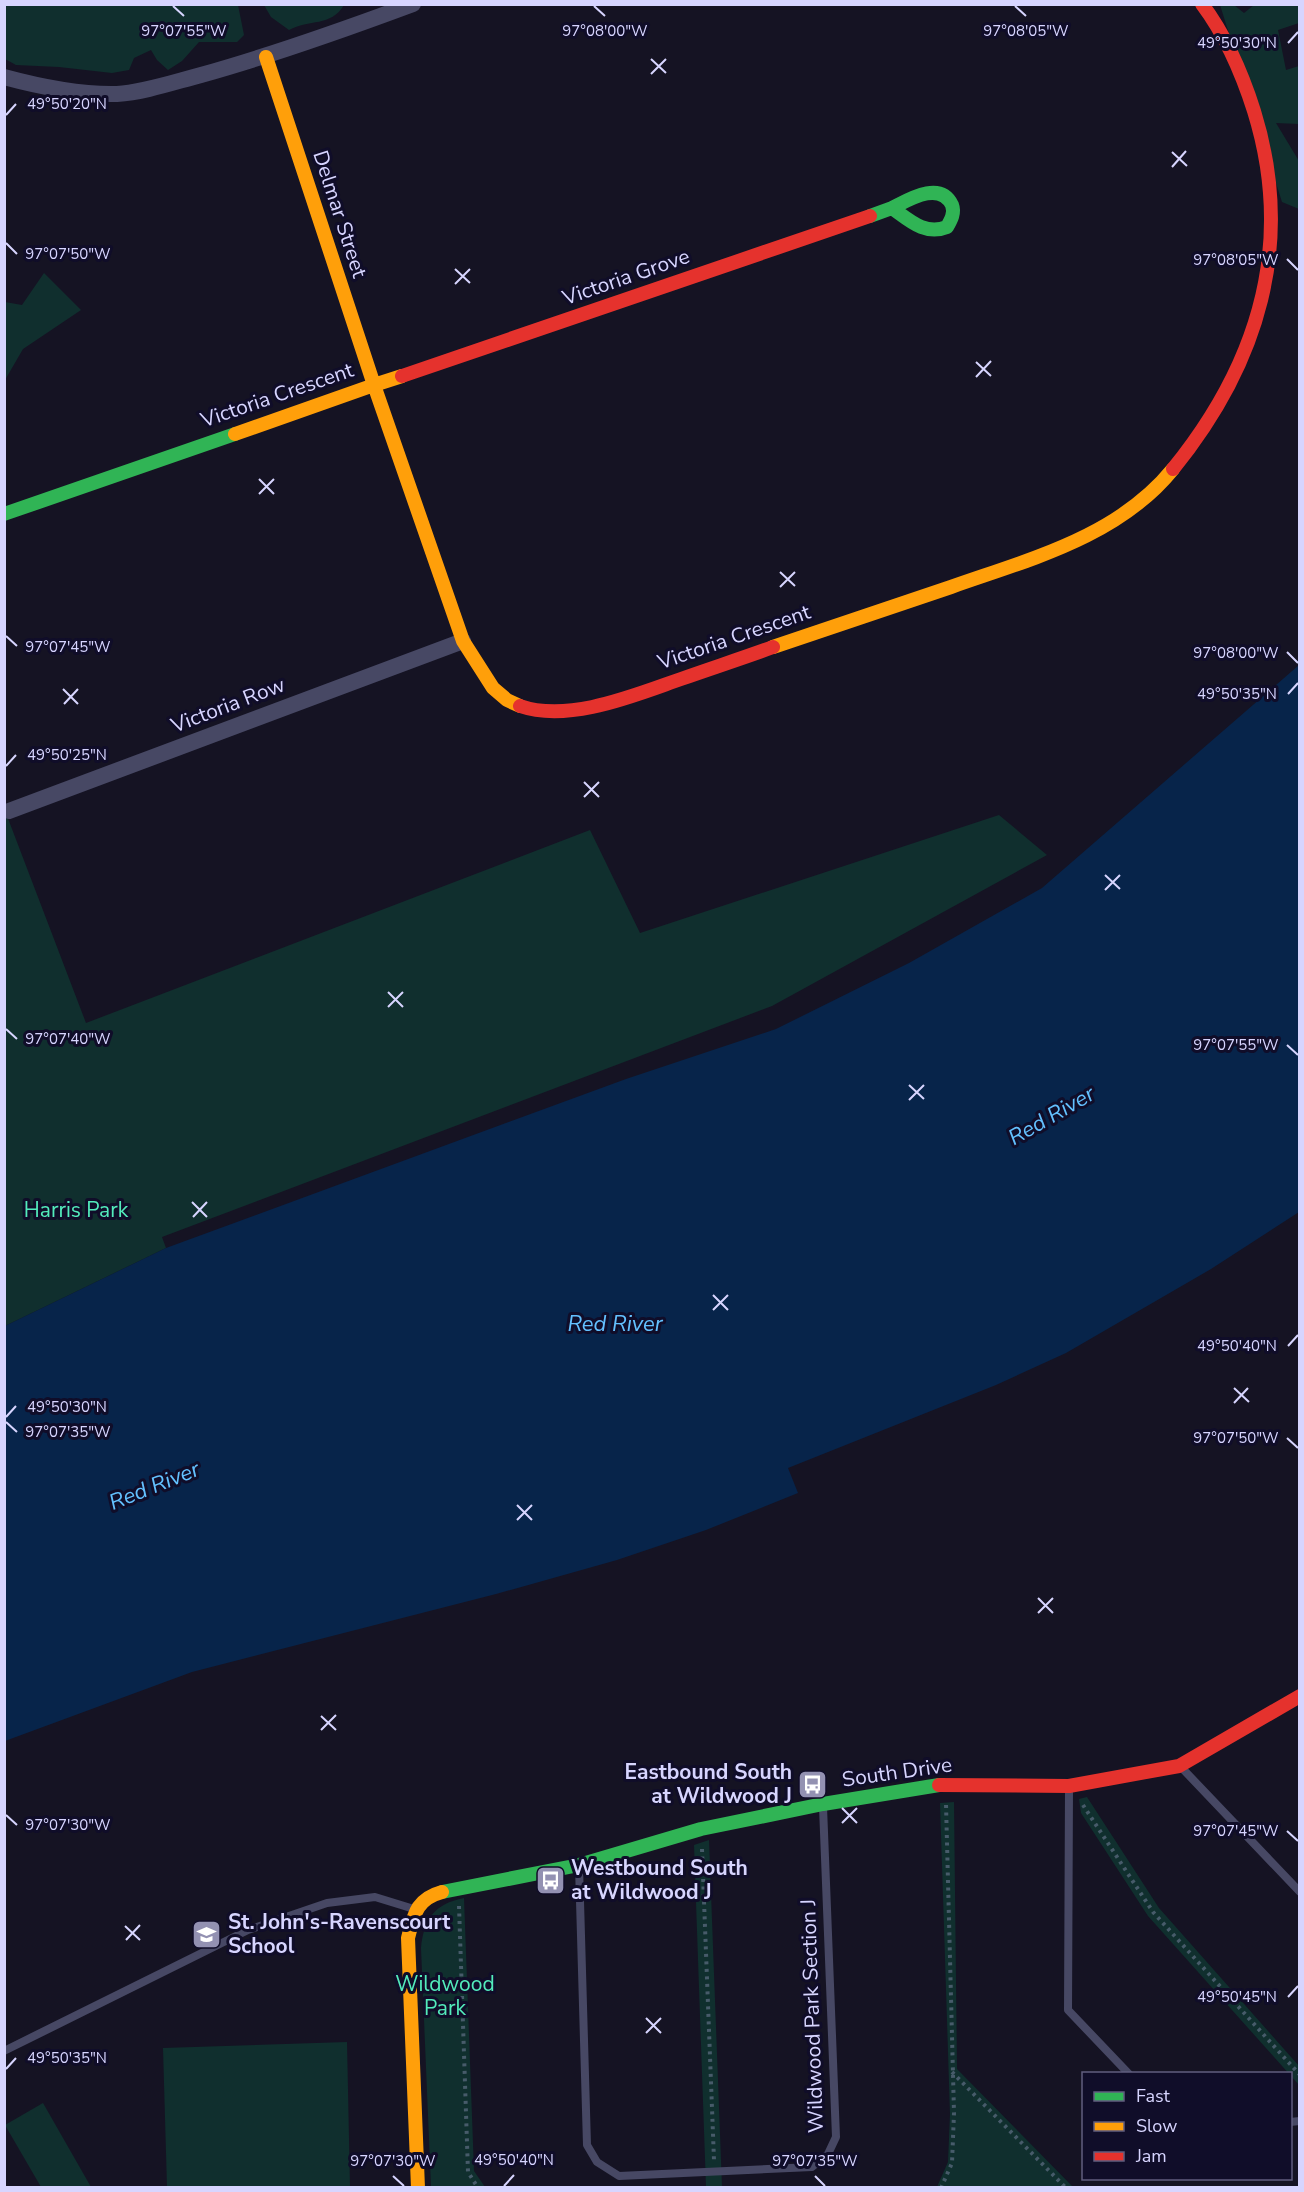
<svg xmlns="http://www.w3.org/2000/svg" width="1304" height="2192" viewBox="0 0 1304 2192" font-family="'Nunito Sans',sans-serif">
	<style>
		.green { fill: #102f2e }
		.water { fill: #07244a }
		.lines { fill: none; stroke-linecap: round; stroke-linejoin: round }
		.path { stroke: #475b6a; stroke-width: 4; stroke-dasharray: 3 4.5; stroke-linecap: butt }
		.lane { stroke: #474864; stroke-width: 8 }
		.street { stroke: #474864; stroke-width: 16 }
		.fast { stroke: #30b455; stroke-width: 14 }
		.slow { stroke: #ff9f0a; stroke-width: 14 }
		.jam { stroke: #e5322d; stroke-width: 14 }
		.ticks { fill: none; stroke: #d7d5ff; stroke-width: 2 }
		.labels { text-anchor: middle; stroke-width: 6; stroke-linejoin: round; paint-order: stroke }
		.street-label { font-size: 21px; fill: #d7d5ff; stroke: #100d29 }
		.park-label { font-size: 21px; fill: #53ecbc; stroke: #100d29 }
		.poi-label { font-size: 21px; font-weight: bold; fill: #d7d5ff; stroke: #100d29; text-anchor: start }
		.water-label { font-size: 22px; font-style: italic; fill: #63c1ff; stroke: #100d29 }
		.ticks-label { font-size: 15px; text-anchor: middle; fill: #d7d5ff; stroke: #100d29; stroke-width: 6; stroke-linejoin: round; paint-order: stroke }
	</style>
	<rect width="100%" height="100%" fill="#151323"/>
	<g class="green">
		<path d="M5,4L238,5L244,35L237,42H199L182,61L168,70L157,60L151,50L134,58L129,70L112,73L59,67L16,65L5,59Z"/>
		<path d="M264,5H344C331,27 309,19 289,30L271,17Z"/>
		<path d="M1220,5H1234L1244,13L1254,5H1299V23L1278,30L1286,70L1299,66V124L1276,123L1299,161V209L1282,202Z"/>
		<path d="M44,273L81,310L23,349L5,380V302L22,305Z"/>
		<path d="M4,808L86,1023L590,830L640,933L999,815L1047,855L772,1006L162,1237L166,1248L5,1326Z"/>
		<path d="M1087,1797L1159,1908L1299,2066V2085L1148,1916L1081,1813L1079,1799Z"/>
		<path d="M954,1802L957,2069L1073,2187H937L948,2162L950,2114L940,1803Z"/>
		<path d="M709,1840L722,2187H706L694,1845Z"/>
		<path d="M464,1898L474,2171L485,2187H431L421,1948C424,1919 434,1904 464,1898Z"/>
		<path d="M347,2042L350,2187H167L163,2048Z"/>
		<path d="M43,2103L91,2187H41L5,2125Z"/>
	</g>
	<path class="water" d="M1299,665V1212L1211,1269L1066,1353L996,1385L788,1468L798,1493L706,1530L617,1560L496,1594L192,1672L5,1741V1326L166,1248L626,1079L776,1029L909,963L1042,888Z"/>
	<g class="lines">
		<g class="path">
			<path d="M1083,1805L1153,1912L1300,2075"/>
			<path d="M702,1849L714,2160"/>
			<path d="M459,1906L468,2172L478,2188"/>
			<path d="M952,2072L1066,2188"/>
			<path d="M941,2188L952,2163L954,2113L946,1804"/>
		</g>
		<g class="lane">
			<path d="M1180,1766L1300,1892"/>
			<path d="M1069,1789L1068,2010L1129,2074"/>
			<path d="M579,1866L587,2145L597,2162L619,2176L812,2167L828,2154L836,2137L823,1807"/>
			<path d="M4,2051L248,1930L327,1903L375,1897L414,1909"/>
			<path d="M1290,2122L1300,2121"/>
		</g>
		<g class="street">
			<path d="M4,77C41,87 79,95 117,94C145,92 174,82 201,75C273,55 343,30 413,4"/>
			<path d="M9,811L463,641"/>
		</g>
		<g class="fast">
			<path d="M870,216L892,208C909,220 925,236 947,227C951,220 955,213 952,205C940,180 908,200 892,208"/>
			<path d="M4,514L235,434"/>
			<path d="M442,1892L579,1865L701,1829L823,1804L939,1785"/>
		</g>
		<g class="slow">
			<path d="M266,57L374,385L402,376"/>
			<path d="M235,434L374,385L463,641L493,688L507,700L520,706"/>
			<path d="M773,647C832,627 892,607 951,587C1030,559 1118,537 1173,469"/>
			<path d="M418,2188L408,1938C414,1915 416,1899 442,1892"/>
		</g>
		<g class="jam">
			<path d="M402,376L870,216"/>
			<path d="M1173,469C1259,363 1295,243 1254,111C1242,73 1226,36 1202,4"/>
			<path d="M520,706C569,723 635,695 681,679C712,668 743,658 773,647"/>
			<path d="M939,1785L1069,1786L1179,1766L1300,1696"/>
		</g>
	</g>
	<path class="ticks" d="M173,6L184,16M594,6L605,16M1015,6L1026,16M1288,43L1298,32M651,59L666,73M651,74L666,59M6,115L16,104M1172,152L1187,166M1172,167L1186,151M6,243L17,254M1287,259L1298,270M455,269L470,283M455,284L470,269M976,362L991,376M976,377L991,361M259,479L274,494M259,494L274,479M780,572L795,586M780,587L795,572M6,636L17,646M1287,652L1298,663M63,689L78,704M1288,694L1298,683M64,704L78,689M6,766L16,755M584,782L599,797M584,797L599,782M1105,875L1120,889M1105,890L1120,875M388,992L403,1007M388,1007L403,992M6,1029L17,1039M1287,1045L1298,1055M909,1085L924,1099M909,1100L924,1085M192,1202L207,1217M193,1217L207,1202M713,1295L728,1310M713,1310L728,1295M1288,1346L1298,1335M1234,1388L1249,1402M1234,1403L1248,1388M6,1417L16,1406M6,1422L17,1432M1287,1438L1298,1448M517,1505L532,1520M517,1520L532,1505M1038,1598L1053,1613M1038,1613L1053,1598M321,1716L336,1730M321,1730L336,1715M842,1808L857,1823M6,1815L17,1825M842,1823L857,1808M1287,1831L1298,1841M125,1926L140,1940M126,1940L140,1925M1288,1997L1298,1986M646,2018L661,2033M646,2033L661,2018M6,2069L16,2058M393,2176L404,2186M815,2176L825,2186M504,2186L514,2175"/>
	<defs>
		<symbol id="bus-square" viewBox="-11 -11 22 22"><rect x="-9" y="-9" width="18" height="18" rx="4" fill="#9391b2" stroke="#100d29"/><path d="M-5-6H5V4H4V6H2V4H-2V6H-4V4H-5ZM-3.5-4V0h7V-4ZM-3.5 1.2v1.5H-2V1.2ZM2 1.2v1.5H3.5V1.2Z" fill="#fff"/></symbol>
		<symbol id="school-square" viewBox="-11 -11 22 22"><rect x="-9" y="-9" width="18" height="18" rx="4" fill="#9391b2" stroke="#100d29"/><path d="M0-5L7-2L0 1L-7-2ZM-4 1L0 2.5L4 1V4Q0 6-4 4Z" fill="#fff"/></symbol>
	</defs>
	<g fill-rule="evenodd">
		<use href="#bus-square" x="796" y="1768" width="33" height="33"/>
		<use href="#bus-square" x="534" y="1864" width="33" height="33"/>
		<use href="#school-square" x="190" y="1918" width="33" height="33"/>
	</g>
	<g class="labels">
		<g class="street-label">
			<text transform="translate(340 214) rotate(72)" y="7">Delmar Street</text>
			<text transform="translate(626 277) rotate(-19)" y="7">Victoria Grove</text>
			<text transform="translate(277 395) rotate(-19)" y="7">Victoria Crescent</text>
			<text transform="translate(734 637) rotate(-19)" y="7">Victoria Crescent</text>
			<text transform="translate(228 705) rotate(-21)" y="7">Victoria Row</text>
			<text transform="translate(897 1772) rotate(-8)" y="7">South Drive</text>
			<text transform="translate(812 2016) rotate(-92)" y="7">Wildwood Park Section J</text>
		</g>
		<g class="park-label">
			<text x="76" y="1217">Harris Park</text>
			<text x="445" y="1991">Wildwood<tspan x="445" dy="24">Park</tspan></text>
		</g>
		<g class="poi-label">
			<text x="792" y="1779" text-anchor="end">Eastbound South<tspan x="792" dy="24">at Wildwood J</tspan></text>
			<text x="571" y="1875">Westbound South<tspan x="571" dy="24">at Wildwood J</tspan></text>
			<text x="228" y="1929">St. John's-Ravenscourt<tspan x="228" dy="24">School</tspan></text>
		</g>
		<g class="water-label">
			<text transform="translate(1051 1115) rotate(-30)" y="8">Red River</text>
			<text x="615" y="1331">Red River</text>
			<text transform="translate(154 1485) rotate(-22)" y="8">Red River</text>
		</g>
	</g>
	<g class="ticks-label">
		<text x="605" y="36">97°08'00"W</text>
		<text x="184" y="36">97°07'55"W</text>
		<text x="1026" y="36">97°08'05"W</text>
		<text x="1237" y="48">49°50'30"N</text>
		<text x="67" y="109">49°50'20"N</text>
		<text x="68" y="259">97°07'50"W</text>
		<text x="1236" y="265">97°08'05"W</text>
		<text x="68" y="652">97°07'45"W</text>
		<text x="1236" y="658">97°08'00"W</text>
		<text x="1237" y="699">49°50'35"N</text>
		<text x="67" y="760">49°50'25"N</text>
		<text x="68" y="1044">97°07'40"W</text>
		<text x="1236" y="1050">97°07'55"W</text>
		<text x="1237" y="1351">49°50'40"N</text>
		<text x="67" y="1412">49°50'30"N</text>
		<text x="68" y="1437">97°07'35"W</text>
		<text x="1236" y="1443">97°07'50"W</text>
		<text x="68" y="1830">97°07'30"W</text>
		<text x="1236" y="1836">97°07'45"W</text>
		<text x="1237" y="2002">49°50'45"N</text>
		<text x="67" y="2063">49°50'35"N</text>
		<text x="514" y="2165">49°50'40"N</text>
		<text x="393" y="2166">97°07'30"W</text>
		<text x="815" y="2166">97°07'35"W</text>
	</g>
	<rect width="1304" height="2192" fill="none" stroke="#d7d5ff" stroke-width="12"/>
	<rect x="1082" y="2072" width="210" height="108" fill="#100d29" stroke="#605d7f" stroke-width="1.5"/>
	<rect x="1094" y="2092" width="30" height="9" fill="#30b455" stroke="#605d7f" stroke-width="1.5"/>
	<text x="1136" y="2102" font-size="18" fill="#d7d5ff">Fast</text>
	<rect x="1094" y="2122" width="30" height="9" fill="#ff9f0a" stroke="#605d7f" stroke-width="1.5"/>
	<text x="1136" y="2132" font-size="18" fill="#d7d5ff">Slow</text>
	<rect x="1094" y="2152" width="30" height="9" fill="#e5322d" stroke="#605d7f" stroke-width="1.5"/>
	<text x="1136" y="2162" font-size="18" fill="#d7d5ff">Jam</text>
</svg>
